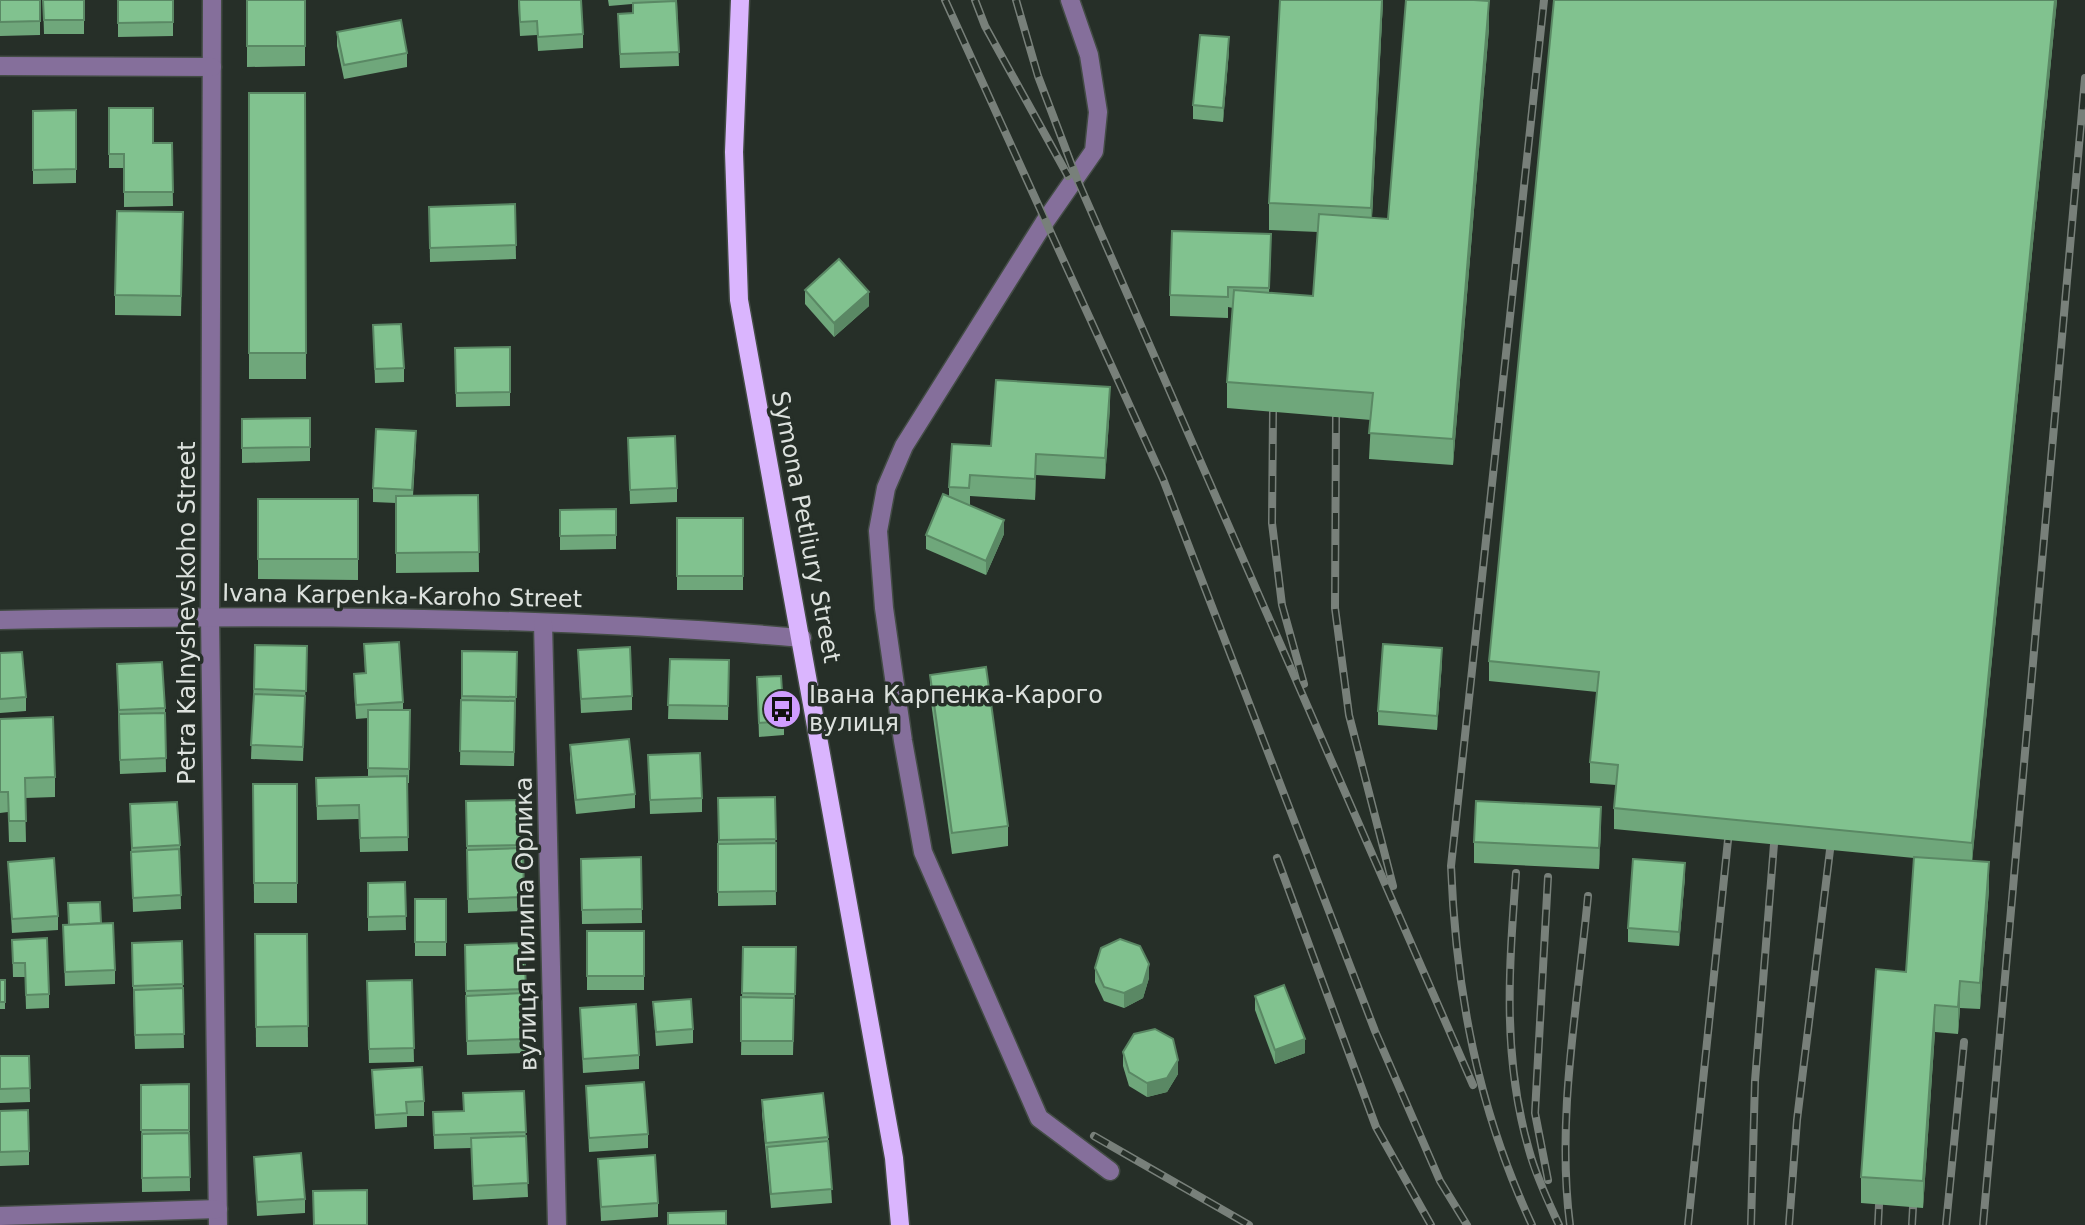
<svg xmlns="http://www.w3.org/2000/svg" width="2085" height="1225" viewBox="0 0 2085 1225" font-family="'DejaVu Sans',sans-serif">
	<style>
		.lines { fill: none; stroke-linecap: round; stroke-linejoin: round }
		.minor-casing { stroke: #434c45; stroke-width: 21 }
		.major-casing { stroke: #434c45; stroke-width: 21 }
		.minor { stroke: #856f9b; stroke-width: 18 }
		.major { stroke: #dab5fe; stroke-width: 18 }
		.rail-casing { stroke: #78807a; stroke-width: 8 }
		.rail { stroke: #262f28; stroke-width: 5; stroke-dasharray: 16; stroke-linecap: butt }
		.wall { fill: #6fa77b }
		.shaded-wall { fill: #5a8864 }
		.building { fill: #81c28f; stroke: #5a8864; stroke-width: 2 }
		.labels { text-anchor: middle; stroke-width: 7; stroke-linejoin: round; paint-order: stroke }
		.street-label { font-size: 24px; fill: #dde2de; stroke: #262f28 }
		.poi-label { font-size: 24px; fill: #dde2de; stroke: #262f28; text-anchor: start }
	</style>
	<rect width="100%" height="100%" fill="#262f28"/>
	<g class="lines">
		<defs>
			<g id="minor">
				<path d="M212,0L210,616L218,1225"/>
				<path d="M1070,0L1089,55L1098,112L1094,151L1044,223L904,446L886,488L878,531L884,608L903,741L923,852L1039,1118L1110,1171"/>
				<path d="M0,66L212,67"/>
				<path d="M0,620C267,615 536,615 802,638"/>
				<path d="M543,623L557,1225"/>
				<path d="M0,1216L218,1209"/>
			</g>
			<path id="major" d="M740,0L734,152L739,300L894,1158L900,1225"/>
		</defs>
		<use href="#minor" class="minor-casing"/>
		<use href="#major" class="major-casing"/>
		<use href="#minor" class="minor"/>
		<use href="#major" class="major"/>
		<defs>
			<g id="rail">
				<path d="M945,0L1163,479L1375,1031L1440,1181L1467,1225"/>
				<path d="M975,0L985,26L1068,176"/>
				<path d="M1016,0L1038,76L1077,179L1473,1085"/>
				<path d="M1273,412L1272,523L1282,605L1304,684"/>
				<path d="M1336,417L1335,608L1349,715L1393,886"/>
				<path d="M1277,858L1376,1127L1431,1225"/>
				<path d="M1516,873C1509,969 1502,1056 1529,1150C1536,1176 1548,1201 1559,1225"/>
				<path d="M1094,1136L1249,1225"/>
				<path d="M1548,1180L1535,1113L1548,877"/>
				<path d="M1532,1225C1478,1109 1456,993 1451,866L1544,0"/>
				<path d="M1570,1225C1556,1117 1578,1004 1588,896"/>
				<path d="M1688,1225L1728,840"/>
				<path d="M1751,1225L1755,1081L1774,844"/>
				<path d="M1789,1225L1797,1120L1830,850"/>
				<path d="M1878,1225L1879,1205"/>
				<path d="M1912,1225L1913,1207"/>
				<path d="M1946,1225L1964,1042"/>
				<path d="M1983,1225L2085,78"/>
			</g>
		</defs>
		<use href="#rail" class="rail-casing"/>
		<use href="#rail" class="rail"/>
	</g>
	<g class="wall">
		<path d="M0,0H40V35L0,36Z"/>
		<path d="M43,0H84V34H44Z"/>
		<path d="M118,0H173V36L118,37Z"/>
		<path d="M247,0H305V66L247,67Z"/>
		<path d="M518,0L583,34V48L538,51L537,35L520,36Z"/>
		<path d="M608,0H677L679,66L620,68L618,14L633,13L632,4L609,6Z"/>
		<path d="M1280,0H1383L1372,218L1388,219L1489,28L1453,465L1369,459L1371,420L1227,408V382L1233,308L1228,307V318L1170,316V295L1271,254L1269,293L1313,296L1318,232L1269,230V203Z"/>
		<path d="M2057,0L1972,861L1989,889L1980,1009L1960,1008L1958,1034L1935,1032L1923,1208L1861,1203V1177L1906,972L1914,858L1614,829V808L1616,785L1590,783V762L1597,692L1489,681V661Z"/>
		<path d="M337,32L407,53V67L344,79L337,46Z"/>
		<path d="M1229,51L1223,122L1193,119V105Z"/>
		<path d="M249,93H305L306,379H249Z"/>
		<path d="M109,108L153,143H172L173,206L124,207V168H109Z"/>
		<path d="M76,110V183L33,184V111Z"/>
		<path d="M515,204L516,259L430,262L429,207Z"/>
		<path d="M183,233L181,316L115,315V295Z"/>
		<path d="M805,290L869,306L834,337L805,304Z"/>
		<path d="M373,325L404,368V382L375,383Z"/>
		<path d="M510,347V406L456,407L455,348Z"/>
		<path d="M1110,407L1105,479L1036,475L1035,500L970,496V505L1004,534L986,575L926,549V535L949,497V487L991,446Z"/>
		<path d="M310,418V461L242,463V419Z"/>
		<path d="M628,438L677,488V502L630,504Z"/>
		<path d="M416,445L413,496L478,495L479,572L396,573V503L373,502V488Z"/>
		<path d="M258,499H358V580L258,579Z"/>
		<path d="M616,509V549L560,550V510Z"/>
		<rect x="677" y="518" width="66" height="72"/>
		<path d="M364,644L403,702V710H410L409,783H407L408,851L360,852L359,819L317,820L316,778L368,777V718L356,719L354,688V674L365,673Z"/>
		<path d="M255,645L307,646L303,761L251,759Z"/>
		<path d="M578,650L632,696V710L581,713Z"/>
		<path d="M462,651L517,652L514,766L460,765Z"/>
		<path d="M0,653L26,697V711L0,713Z"/>
		<path d="M670,659L729,660L728,720L668,719Z"/>
		<path d="M1442,662L1437,730L1378,725V711Z"/>
		<path d="M117,664L165,708L166,772L120,774Z"/>
		<path d="M930,675L1008,826V846L952,854L930,695Z"/>
		<path d="M757,677L784,721V735L759,737Z"/>
		<path d="M0,719L55,777V797L25,798L26,842H9L8,812L0,813Z"/>
		<path d="M570,745L635,794V808L576,814L570,759Z"/>
		<path d="M648,755L702,798V812L650,814Z"/>
		<path d="M253,784H297V903H254Z"/>
		<path d="M775,797L776,905L718,906V798Z"/>
		<path d="M522,800L524,911L468,913L466,801Z"/>
		<path d="M130,804L180,845L181,909L133,912Z"/>
		<path d="M1601,827L1599,869L1474,863V842Z"/>
		<path d="M641,857L642,923L582,924L581,859Z"/>
		<path d="M8,862L58,916V930L12,933Z"/>
		<path d="M1685,877L1679,946L1628,942V928Z"/>
		<path d="M405,882L406,930L368,931V883Z"/>
		<rect x="415" y="899" width="31" height="57"/>
		<path d="M101,923L115,970V984L65,986L63,925Z"/>
		<rect x="587" y="931" width="57" height="59"/>
		<path d="M255,934H307L308,1047H256Z"/>
		<path d="M12,940L49,994V1008L26,1009L25,977H13Z"/>
		<path d="M182,941L184,1048L135,1049L132,957Z"/>
		<path d="M465,945L526,989V1004H525L526,1053L467,1055Z"/>
		<path d="M743,947H796L793,1055H741Z"/>
		<path d="M1095,968L1149,978L1143,998L1124,1008L1104,1001L1095,982Z"/>
		<rect x="0" y="980" width="5" height="29"/>
		<path d="M412,980L414,1062L369,1063L367,981Z"/>
		<path d="M1255,996L1305,1053L1275,1064L1255,1010Z"/>
		<path d="M653,1002L693,1029V1043L656,1046Z"/>
		<path d="M580,1008L639,1055V1069L583,1073Z"/>
		<path d="M1123,1052L1178,1074L1167,1092L1147,1097L1129,1086L1123,1066Z"/>
		<path d="M0,1056H29L30,1102L0,1103Z"/>
		<path d="M372,1070L424,1101V1116H407V1127L375,1129Z"/>
		<path d="M189,1084L190,1191L142,1192L141,1085Z"/>
		<path d="M586,1086L648,1134V1148L589,1152Z"/>
		<path d="M524,1091L528,1197L473,1200L471,1148L434,1149L433,1112L463,1111V1093Z"/>
		<path d="M762,1100L828,1137L832,1203L771,1208L762,1114Z"/>
		<path d="M0,1111L29,1151V1165L0,1166Z"/>
		<path d="M254,1157L305,1199V1213L257,1216Z"/>
		<path d="M598,1159L658,1203V1217L601,1221Z"/>
	</g>
	<g class="shaded-wall">
		<path d="M1382,0H1383L1371,235V208Z"/>
		<path d="M2055,0H2057L1972,863V843Z"/>
		<path d="M1489,1V28L1453,465V439Z"/>
		<path d="M1229,37V51L1223,122V108Z"/>
		<path d="M869,292V306L834,337V323Z"/>
		<path d="M1110,387V407L1105,479V458Z"/>
		<path d="M1036,454V475L1035,500V479Z"/>
		<path d="M1004,520V534L986,575V561Z"/>
		<path d="M1442,648V662L1437,730V716Z"/>
		<path d="M1601,807V827L1599,869V848Z"/>
		<path d="M1989,862V889L1980,1009V983Z"/>
		<path d="M1685,863V877L1679,946V932Z"/>
		<path d="M1149,964V978L1143,998L1124,1008V993Z"/>
		<path d="M1960,981V1008L1958,1034V1007Z"/>
		<path d="M1935,1005V1032L1923,1208V1181Z"/>
		<path d="M1305,1039V1053L1275,1064V1050Z"/>
		<path d="M1178,1060V1074L1167,1092L1147,1097V1083Z"/>
	</g>
	<g class="building">
		<path d="M0,0H40V21L0,22Z"/>
		<path d="M43,0H84V20H44Z"/>
		<path d="M118,0H173V22L118,23Z"/>
		<rect x="247" y="0" width="58" height="46"/>
		<path d="M519,0H581L583,34L538,37L537,21L520,22Z"/>
		<path d="M1280,0H1382L1371,208L1269,203Z"/>
		<path d="M1406,0H1474L1489,1L1453,439L1369,433L1373,393L1227,382L1234,290L1313,296L1319,214L1388,219Z"/>
		<path d="M1554,0H2055L1972,843L1614,808L1618,765L1590,762L1599,672L1489,661Z"/>
		<path d="M676,1L679,52L620,54L618,14L633,13V3Z"/>
		<path d="M401,20L407,53L344,65L337,32Z"/>
		<path d="M1200,35L1229,37L1223,108L1193,105Z"/>
		<path d="M249,93H305L306,353H249Z"/>
		<path d="M109,108H153V143H172L173,192H124V154H109Z"/>
		<path d="M76,110V169L33,170V111Z"/>
		<path d="M515,204L516,245L430,248L429,207Z"/>
		<path d="M117,211L183,212L181,296L115,295Z"/>
		<path d="M1172,231L1271,234L1269,288L1228,287V297L1170,295Z"/>
		<path d="M839,259L869,292L834,323L805,290Z"/>
		<path d="M401,324L404,368L375,369L373,325Z"/>
		<path d="M510,347V392L456,393L455,348Z"/>
		<path d="M996,380L1110,387L1105,458L1036,454L1035,479L970,475L969,488L949,487L952,444L991,446Z"/>
		<path d="M310,418V447L242,448V419Z"/>
		<path d="M376,429L416,431L412,490L373,488Z"/>
		<path d="M675,436L677,488L630,490L628,438Z"/>
		<path d="M943,494L1004,520L986,561L926,535Z"/>
		<path d="M478,495L479,552L396,553V496Z"/>
		<rect x="258" y="499" width="100" height="60"/>
		<path d="M616,509V535L560,536V510Z"/>
		<rect x="677" y="518" width="66" height="58"/>
		<path d="M399,642L403,702L356,705L354,674L366,673L364,644Z"/>
		<path d="M1383,644L1442,648L1437,716L1378,711Z"/>
		<path d="M255,645L307,646L306,691L254,689Z"/>
		<path d="M630,647L632,696L581,699L578,650Z"/>
		<path d="M462,651L517,652L516,697L462,696Z"/>
		<path d="M22,652L26,697L0,699V653Z"/>
		<path d="M670,659L729,660L728,706L668,705Z"/>
		<path d="M162,662L165,708L119,710L117,664Z"/>
		<path d="M986,667L1008,826L952,833L930,675Z"/>
		<path d="M781,676L784,721L759,723L757,677Z"/>
		<path d="M254,694L305,696L303,747L251,745Z"/>
		<path d="M461,700L515,701L514,752L460,751Z"/>
		<path d="M368,710H410L409,769L368,768Z"/>
		<path d="M165,713L166,758L120,760L119,714Z"/>
		<path d="M53,717L55,777L25,778L26,821H9L8,792H0V719Z"/>
		<path d="M629,739L635,794L576,800L570,745Z"/>
		<path d="M700,753L702,798L650,800L648,755Z"/>
		<path d="M407,776L408,837L360,838L359,805L317,806L316,778Z"/>
		<path d="M253,784H297V883H254Z"/>
		<path d="M775,797L776,839L719,840L718,798Z"/>
		<path d="M522,800L523,845L467,846L466,801Z"/>
		<path d="M1476,801L1601,807L1599,848L1474,842Z"/>
		<path d="M177,802L180,845L132,848L130,804Z"/>
		<path d="M776,843V891L718,892V844Z"/>
		<path d="M523,848L524,897L468,899L467,850Z"/>
		<path d="M179,849L181,895L133,898L131,852Z"/>
		<path d="M641,857L642,909L582,910L581,859Z"/>
		<path d="M1914,857L1989,862L1980,983L1960,981L1958,1007L1935,1005L1923,1181L1861,1177L1876,969L1906,972Z"/>
		<path d="M54,858L58,916L12,919L8,862Z"/>
		<path d="M1633,859L1685,863L1679,932L1628,928Z"/>
		<path d="M405,882L406,916L368,917V883Z"/>
		<rect x="415" y="899" width="31" height="43"/>
		<path d="M100,902L101,923L69,925L68,903Z"/>
		<path d="M113,923L115,970L65,972L63,925Z"/>
		<rect x="587" y="931" width="57" height="45"/>
		<path d="M255,934H307L308,1026L256,1027Z"/>
		<path d="M47,938L49,994L26,995L25,963H13L12,940Z"/>
		<path d="M1120,939L1140,946L1149,964L1143,984L1124,993L1104,987L1095,968L1101,948Z"/>
		<path d="M182,941L183,984L133,986L132,943Z"/>
		<path d="M524,943L526,989L466,991L465,945Z"/>
		<path d="M743,947H796L795,994L742,993Z"/>
		<rect x="0" y="980" width="5" height="22"/>
		<path d="M412,980L414,1048L369,1049L367,981Z"/>
		<path d="M1284,985L1305,1039L1275,1050L1255,996Z"/>
		<path d="M183,988L184,1034L135,1035L134,990Z"/>
		<path d="M524,993L526,1039L467,1041L466,996Z"/>
		<path d="M741,997L794,998L793,1041H741Z"/>
		<path d="M691,999L693,1029L656,1032L653,1002Z"/>
		<path d="M636,1004L639,1055L583,1059L580,1008Z"/>
		<path d="M1155,1029L1173,1039L1178,1060L1167,1078L1147,1083L1129,1072L1123,1052L1134,1034Z"/>
		<path d="M0,1056H29L30,1088L0,1089Z"/>
		<path d="M422,1067L424,1101L406,1102L407,1113L375,1115L372,1070Z"/>
		<path d="M644,1082L648,1134L589,1138L586,1086Z"/>
		<path d="M189,1084V1130H141V1085Z"/>
		<path d="M524,1091L526,1132L434,1135L433,1112L464,1111L463,1093Z"/>
		<path d="M823,1093L828,1137L766,1143L762,1100Z"/>
		<path d="M28,1110L29,1151L0,1152V1111Z"/>
		<path d="M189,1133L190,1177L142,1178V1134Z"/>
		<path d="M526,1136L528,1183L473,1186L471,1138Z"/>
		<path d="M828,1141L832,1189L771,1194L767,1147Z"/>
		<path d="M301,1153L305,1199L257,1202L254,1157Z"/>
		<path d="M655,1155L658,1203L601,1207L598,1159Z"/>
		<path d="M367,1190V1225H314L313,1191Z"/>
		<path d="M726,1211V1225H668V1213Z"/>
	</g>
	<defs>
		<symbol id="bus-disc" viewBox="-11 -11 22 22"><circle r="9.5" fill="#d09dff" stroke="#262f28"/><path d="M-5-6H5V4H4V6H2V4H-2V6H-4V4H-5ZM-3.5-4V0h7V-4ZM-3.5 1.2v1.5H-2V1.2ZM2 1.2v1.5H3.5V1.2Z" fill="#111"/></symbol>
	</defs>
	<g fill-rule="evenodd">
		<use href="#bus-disc" x="760" y="687" width="44" height="44"/>
	</g>
	<g class="labels">
		<g class="street-label">
			<text transform="translate(806 527) rotate(79)" y="8">Symona Petliury Street</text>
			<text transform="translate(402 596) rotate(1)" y="8">Ivana Karpenka-Karoho Street</text>
			<text transform="translate(187 613) rotate(-90)" y="8">Petra Kalnyshevskoho Street</text>
			<text transform="translate(526 924) rotate(-91)" y="8">вулиця Пилипа Орлика</text>
		</g>
		<g class="poi-label">
			<text x="809" y="703">Івана Карпенка-Карого<tspan x="809" dy="28">вулиця</tspan></text>
		</g>
	</g>
</svg>
